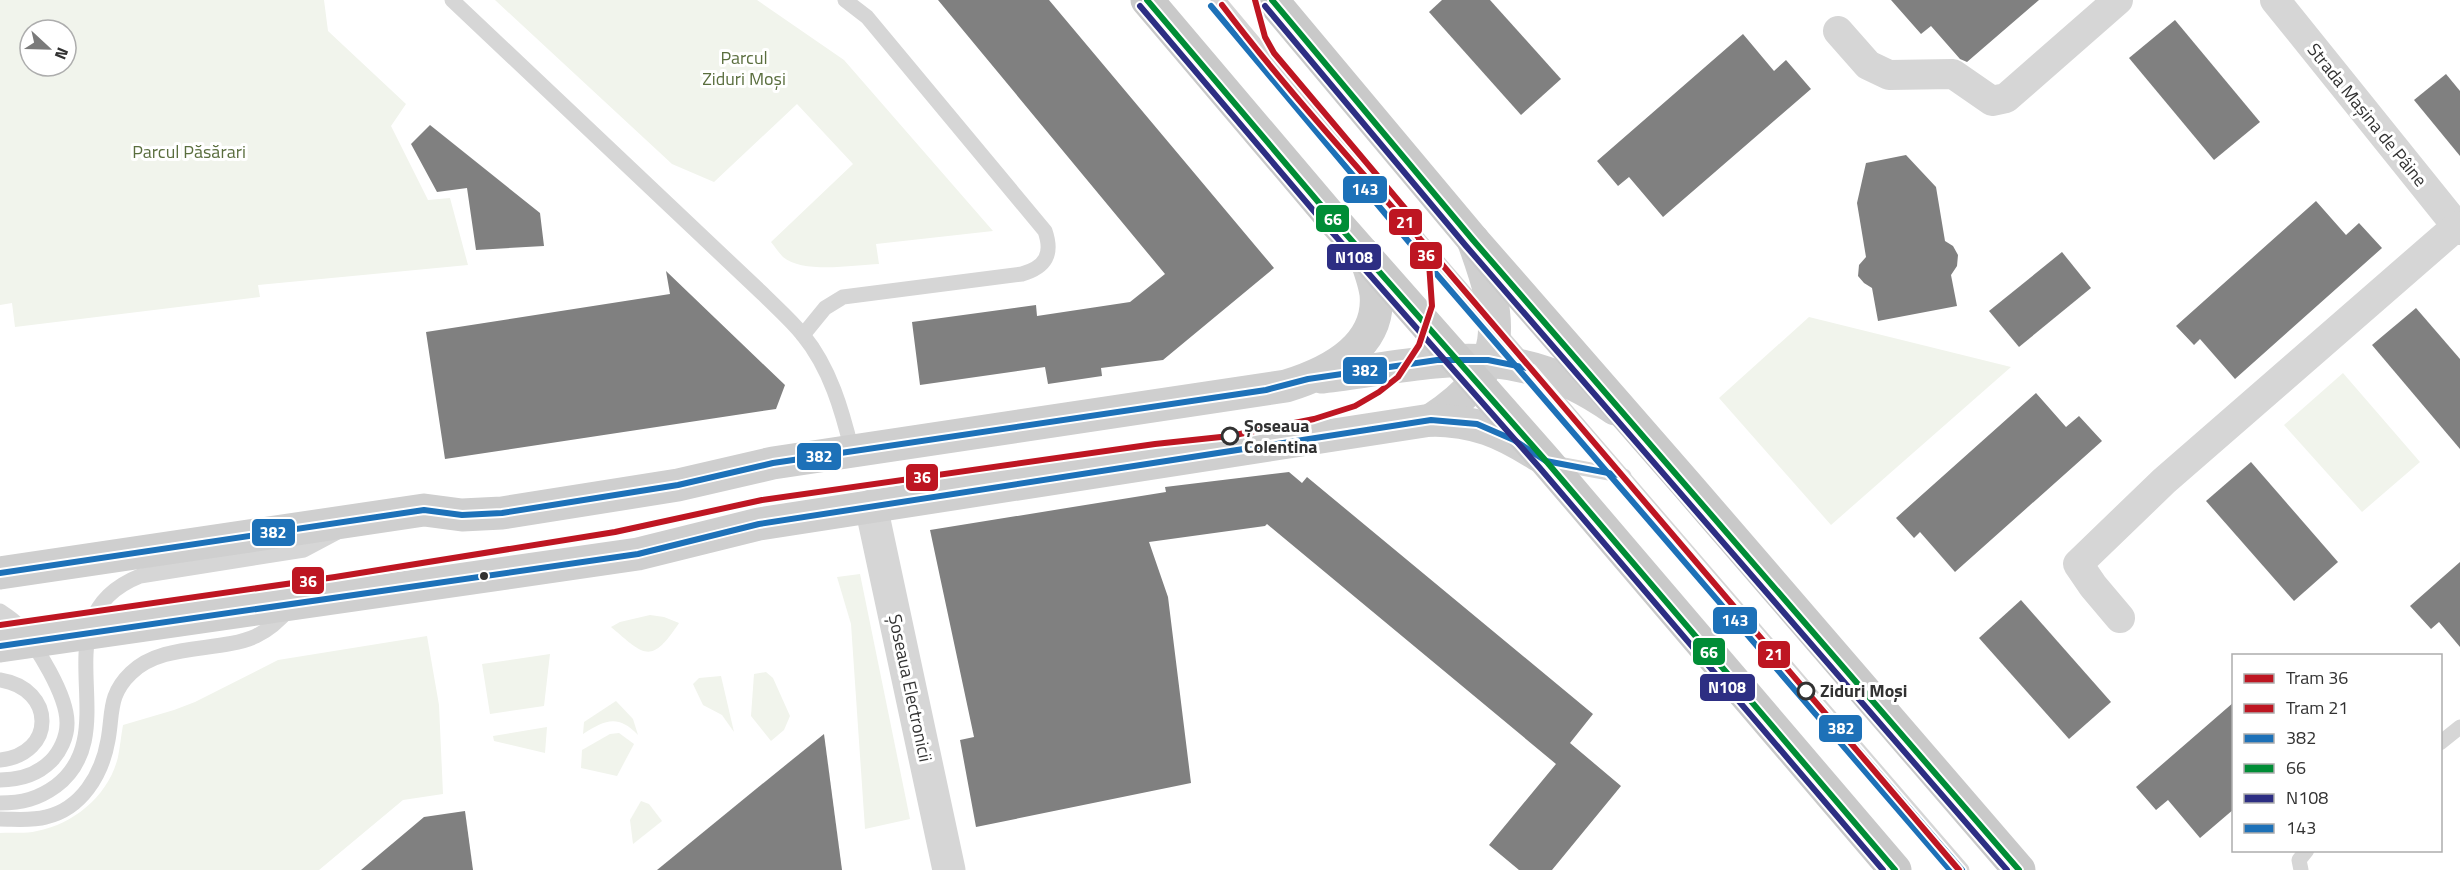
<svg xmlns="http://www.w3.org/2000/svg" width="2460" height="870" viewBox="0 0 2460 870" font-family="'Titillium Web',sans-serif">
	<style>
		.green { fill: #f1f4ec; fill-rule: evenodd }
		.building { fill: #808080 }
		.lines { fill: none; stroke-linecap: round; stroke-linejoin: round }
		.service { stroke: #d6d6d6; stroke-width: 15 }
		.minor { stroke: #d6d6d6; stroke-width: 30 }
		.tertiary { stroke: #d6d6d6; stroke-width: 33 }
		.secondary { stroke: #cfcfcf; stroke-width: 33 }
		.primary { stroke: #c9c9c9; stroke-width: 33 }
		.bus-1-casing { stroke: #fff; stroke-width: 10 }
		.bus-2-casing { stroke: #fff; stroke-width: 10 }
		.bus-3-casing { stroke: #fff; stroke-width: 10 }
		.bus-4-casing { stroke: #fff; stroke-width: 10 }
		.bus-1 { stroke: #1d71b8; stroke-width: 6 }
		.bus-2 { stroke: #008d36; stroke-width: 6 }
		.bus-3 { stroke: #2d2e83; stroke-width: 6 }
		.bus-4 { stroke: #1d71b8; stroke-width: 6 }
		.tram-1-casing { stroke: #fff; stroke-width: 10 }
		.tram-2-casing { stroke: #fff; stroke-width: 10 }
		.tram-1 { stroke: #be1622; stroke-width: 6 }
		.tram-2 { stroke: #be1622; stroke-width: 6 }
		.stop-dot { fill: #fff; stroke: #323232; stroke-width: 3 }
		.bus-dot { fill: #323232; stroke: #fff; stroke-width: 2 }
		.labels { text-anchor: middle; stroke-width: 6; stroke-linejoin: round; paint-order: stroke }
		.park-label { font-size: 18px; fill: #5a6e3e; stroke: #fff }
		.street-label { font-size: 18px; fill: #323232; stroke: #fff }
		.stop-label { font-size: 18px; font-weight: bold; fill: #323232; stroke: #fff; text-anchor: start }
		.line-badge { stroke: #fff; stroke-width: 2 }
		.badge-label { font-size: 16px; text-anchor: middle; font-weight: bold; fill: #fff }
	</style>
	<rect width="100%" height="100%" fill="#fff"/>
	<g class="green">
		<path d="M0,0H324L328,31L406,104L391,126L428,200L450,198L468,265L258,285L260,297L15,327L12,303L0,305ZM30,30H66V66H30Z"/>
		<path d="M495,0H757L844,60L993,231L876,244L879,264C854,265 803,274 783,257C779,253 775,247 771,242L853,164L797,104L714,182L672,164Z"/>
		<path d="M1809,317L2011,367L1831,525L1719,398Z"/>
		<path d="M2343,373L2420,462L2362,512L2284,425Z"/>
		<path d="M860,574L910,819L865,829L851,624L837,577Z"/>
		<path d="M650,615L664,617L679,623C651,665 645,656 611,627L620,622Z"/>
		<path d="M427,636L439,705L443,794L403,800L319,870H0V833C12,832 25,834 37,831C74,824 109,795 118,757C120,747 121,736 123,725L174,710L195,702L278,660Z"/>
		<path d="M550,654L544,706L490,714L482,664Z"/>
		<path d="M766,672L773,678L790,716L784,730L771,741L751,716L754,674Z"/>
		<path d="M721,676L734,732L722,715L703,705L693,684L699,678Z"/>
		<path d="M616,701L633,719L638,735C618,714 605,720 583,734L584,722Z"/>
		<path d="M547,727L545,753L494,741L493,736Z"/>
		<path d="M619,733L634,744L617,776L581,768L582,750L610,734Z"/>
		<path d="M641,801L649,804L662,821L633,844L630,820Z"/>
	</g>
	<g class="building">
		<path d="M938,0H1049L1274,268L1163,360L1101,368L1102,376L1048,384L1045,367L920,385L912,322L1036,305L1037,316L1130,302L1165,274Z"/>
		<path d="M1442,0H1490L1561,79L1521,115L1429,12Z"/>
		<path d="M1891,0H2039L1967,62L1960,59L1931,26L1921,34Z"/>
		<path d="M2175,20L2260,122L2214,160L2129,58Z"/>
		<path d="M1743,34L1774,71L1786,60L1811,89L1663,217L1629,177L1618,186L1597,161Z"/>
		<path d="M2446,74L2460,91V156L2414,100Z"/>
		<path d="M430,125L540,213L544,246L476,250L467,188L437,192L411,144Z"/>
		<path d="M1906,155L1936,187L1945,241L1953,246L1958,255L1957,266L1951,275L1957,306L1878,321L1872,288L1864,283L1858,276L1859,265L1866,257L1857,203L1866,163Z"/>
		<path d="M2316,201L2346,235L2359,223L2382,248L2235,379L2200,339L2194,345L2176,326Z"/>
		<path d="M2062,252L2091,288L2019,347L1989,311Z"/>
		<path d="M666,271L785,385L776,409L445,459L426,332L670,294Z"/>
		<path d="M2416,308L2460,359V449L2372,345Z"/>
		<path d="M2036,393L2066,427L2079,416L2102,441L1955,572L1920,532L1914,538L1896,518Z"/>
		<path d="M2251,462L2338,562L2294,601L2206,501Z"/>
		<path d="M1289,472L1302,483L1307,477L1593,714L1570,743L1621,786L1552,870H1519L1489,845L1556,764L1267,524L1265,526L1149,542L1168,597L1191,783L976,827L960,740L974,737L930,530L1166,492L1165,487Z"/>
		<path d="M2460,562V647L2439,622L2431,629L2410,606Z"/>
		<path d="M2021,600L2111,702L2069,739L1979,638Z"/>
		<path d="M2234,702V809L2200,838L2168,800L2156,810L2136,787Z"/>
		<path d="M824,734L842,870H657L756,789Z"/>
		<path d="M465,811L473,870H361L424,817Z"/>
	</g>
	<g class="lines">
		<g class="service">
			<path d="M452,0L763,294C776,307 791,320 803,335C830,368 842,410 852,451"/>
			<path d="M1218,0L1421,242L1962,870"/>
			<path d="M803,335L825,308L843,297L1022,274C1046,267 1053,254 1045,231L867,17L845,0"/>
			<path d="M1554,463L1624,476"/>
			<path d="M0,611C6,615 13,619 18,625C36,645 68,696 67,724C67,737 60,752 51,761C37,775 19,780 0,780"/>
			<path d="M0,680C56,689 56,754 0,760"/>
			<path d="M2440,743L2460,727"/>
			<path d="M0,803C22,803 38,799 56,786C129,731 35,618 140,576L304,550L336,533"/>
			<path d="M0,819C15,819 31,821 46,817C81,809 102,775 108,740C113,713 108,695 131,673C163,642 218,653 256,636C271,629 281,619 291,607"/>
			<path d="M2301,870L2299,860L2307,850"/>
		</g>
		<g class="minor">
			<path d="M2275,0L2460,230"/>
			<path d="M1838,31L1868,65L1889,75L1953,74L1992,101L2006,98L2118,0"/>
			<path d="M2120,618L2093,586L2078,564L2164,481L2457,226"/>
		</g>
		<path class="tertiary" d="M871,506L949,870"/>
		<g class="secondary">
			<path d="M1322,377C1436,363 1512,336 1615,409"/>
			<path d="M1431,420C1512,367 1503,322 1473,240"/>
			<path d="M0,573L424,510L462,515L502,513L678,485L773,463L1286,386C1328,373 1381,347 1376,294C1374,280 1369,267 1364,254"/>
			<path d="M0,646L638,554L759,524L1431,420C1476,421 1500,431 1538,455"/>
		</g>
		<g class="primary">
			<path d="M1147,0L1331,217L1546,461L1895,870"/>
			<path d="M1272,0L1473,240L1687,485L2019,870"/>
		</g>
		<defs>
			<g id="bus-1">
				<path d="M0,573L424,510L462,515L502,513L678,485L773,463L1266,390L1308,379L1437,360H1488L1532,369L1962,870"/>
				<path d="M0,646L638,554L759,524L1431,420L1477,424L1514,440L1546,461L1624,476L1631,485"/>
			</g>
			<g id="bus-2">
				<path d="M1147,0L1331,217L1546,461L1895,870"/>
				<path d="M1272,0L1473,240L2019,870"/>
			</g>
			<g id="bus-3">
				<path d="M1140,6L1324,223L1539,467L1883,870"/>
				<path d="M1265,6L1466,246L2007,870"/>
			</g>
			<path id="bus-4" d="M1211,6L1414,248L1950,870"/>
		</defs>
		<use href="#bus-1" class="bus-1-casing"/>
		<use href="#bus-2" class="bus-2-casing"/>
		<use href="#bus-3" class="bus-3-casing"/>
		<use href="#bus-4" class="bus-4-casing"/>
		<use href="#bus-1" class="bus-1"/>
		<use href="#bus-2" class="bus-2"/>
		<use href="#bus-3" class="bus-3"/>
		<use href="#bus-4" class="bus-4"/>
		<defs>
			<path id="tram-1" d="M0,625L335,577L615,532L762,500L1155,444L1230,436L1314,419L1355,406L1379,392L1398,377L1419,345L1432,306L1429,263L1408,212L1274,53L1265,37L1255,0"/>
			<path id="tram-2" d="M1222,5C1293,99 1375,185 1451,275C1619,474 1789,672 1959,870"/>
		</defs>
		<use href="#tram-1" class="tram-1-casing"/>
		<use href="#tram-2" class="tram-2-casing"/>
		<use href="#tram-1" class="tram-1"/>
		<use href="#tram-2" class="tram-2"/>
	</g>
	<g class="stop-dot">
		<circle cx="1230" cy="436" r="8"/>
		<circle cx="1806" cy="691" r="8"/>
	</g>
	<circle class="bus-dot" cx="484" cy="576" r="5"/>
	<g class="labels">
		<g class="park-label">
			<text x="744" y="64">Parcul<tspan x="744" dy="21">Ziduri Moși</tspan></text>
			<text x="189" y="158">Parcul Păsărari</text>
		</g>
		<g class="street-label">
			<text transform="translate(2367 115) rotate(51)" y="6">Strada Mașina de Pâine</text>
			<text transform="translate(910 688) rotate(78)" y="6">Șoseaua Electronicii</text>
		</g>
		<g class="stop-label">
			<text x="1244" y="432">Șoseaua<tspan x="1244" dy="21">Colentina</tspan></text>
			<text x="1820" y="697">Ziduri Moși</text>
		</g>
	</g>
	<g class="line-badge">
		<rect x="1342" y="175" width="46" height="29" rx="6" fill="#1d71b8"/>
		<rect x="1315" y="204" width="35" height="29" rx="6" fill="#008d36"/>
		<rect x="1388" y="208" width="35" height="28" rx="6" fill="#be1622"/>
		<rect x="1409" y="241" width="34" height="29" rx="6" fill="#be1622"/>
		<rect x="1326" y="243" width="56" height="28" rx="6" fill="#2d2e83"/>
		<rect x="1342" y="356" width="46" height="29" rx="6" fill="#1d71b8"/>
		<rect x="796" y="442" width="46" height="29" rx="6" fill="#1d71b8"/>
		<rect x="905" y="463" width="34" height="29" rx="6" fill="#be1622"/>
		<rect x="251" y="518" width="45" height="29" rx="6" fill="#1d71b8"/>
		<rect x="291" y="566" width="34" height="29" rx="6" fill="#be1622"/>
		<rect x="1712" y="606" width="46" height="29" rx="6" fill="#1d71b8"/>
		<rect x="1692" y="637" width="34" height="29" rx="6" fill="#008d36"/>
		<rect x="1757" y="640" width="34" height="29" rx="6" fill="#be1622"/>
		<rect x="1699" y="673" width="57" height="29" rx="6" fill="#2d2e83"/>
		<rect x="1818" y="714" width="45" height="29" rx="6" fill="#1d71b8"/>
	</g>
	<g class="badge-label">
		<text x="1365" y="195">143</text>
		<text x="1333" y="225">66</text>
		<text x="1405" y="228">21</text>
		<text x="1426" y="261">36</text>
		<text x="1354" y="263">N108</text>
		<text x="1365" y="376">382</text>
		<text x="819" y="462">382</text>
		<text x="922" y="483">36</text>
		<text x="273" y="538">382</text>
		<text x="308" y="587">36</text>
		<text x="1735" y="626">143</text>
		<text x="1709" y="658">66</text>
		<text x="1774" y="660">21</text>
		<text x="1727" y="693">N108</text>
		<text x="1841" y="734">382</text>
	</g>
	<rect x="2232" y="654" width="210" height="198" fill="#ffffff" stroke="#adadad" stroke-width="1.5"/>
	<rect x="2244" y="674" width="30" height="9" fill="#be1622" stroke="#adadad" stroke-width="1.5"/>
	<text x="2286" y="684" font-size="18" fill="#323232">Tram 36</text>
	<rect x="2244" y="704" width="30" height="9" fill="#be1622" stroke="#adadad" stroke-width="1.5"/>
	<text x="2286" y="714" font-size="18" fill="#323232">Tram 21</text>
	<rect x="2244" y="734" width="30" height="9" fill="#1d71b8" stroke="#adadad" stroke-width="1.5"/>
	<text x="2286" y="744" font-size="18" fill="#323232">382</text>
	<rect x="2244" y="764" width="30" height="9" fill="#008d36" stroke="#adadad" stroke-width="1.5"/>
	<text x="2286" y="774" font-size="18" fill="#323232">66</text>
	<rect x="2244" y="794" width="30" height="9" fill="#2d2e83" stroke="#adadad" stroke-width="1.5"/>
	<text x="2286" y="804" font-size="18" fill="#323232">N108</text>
	<rect x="2244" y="824" width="30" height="9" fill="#1d71b8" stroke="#adadad" stroke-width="1.5"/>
	<text x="2286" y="834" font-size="18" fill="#323232">143</text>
	<g transform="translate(48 48) rotate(112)"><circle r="28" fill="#ffffff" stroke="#adadad" stroke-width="1.5"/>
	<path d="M0-4.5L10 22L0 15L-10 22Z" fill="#7a7a7a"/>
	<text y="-9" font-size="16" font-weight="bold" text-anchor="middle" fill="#323232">N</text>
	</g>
</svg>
